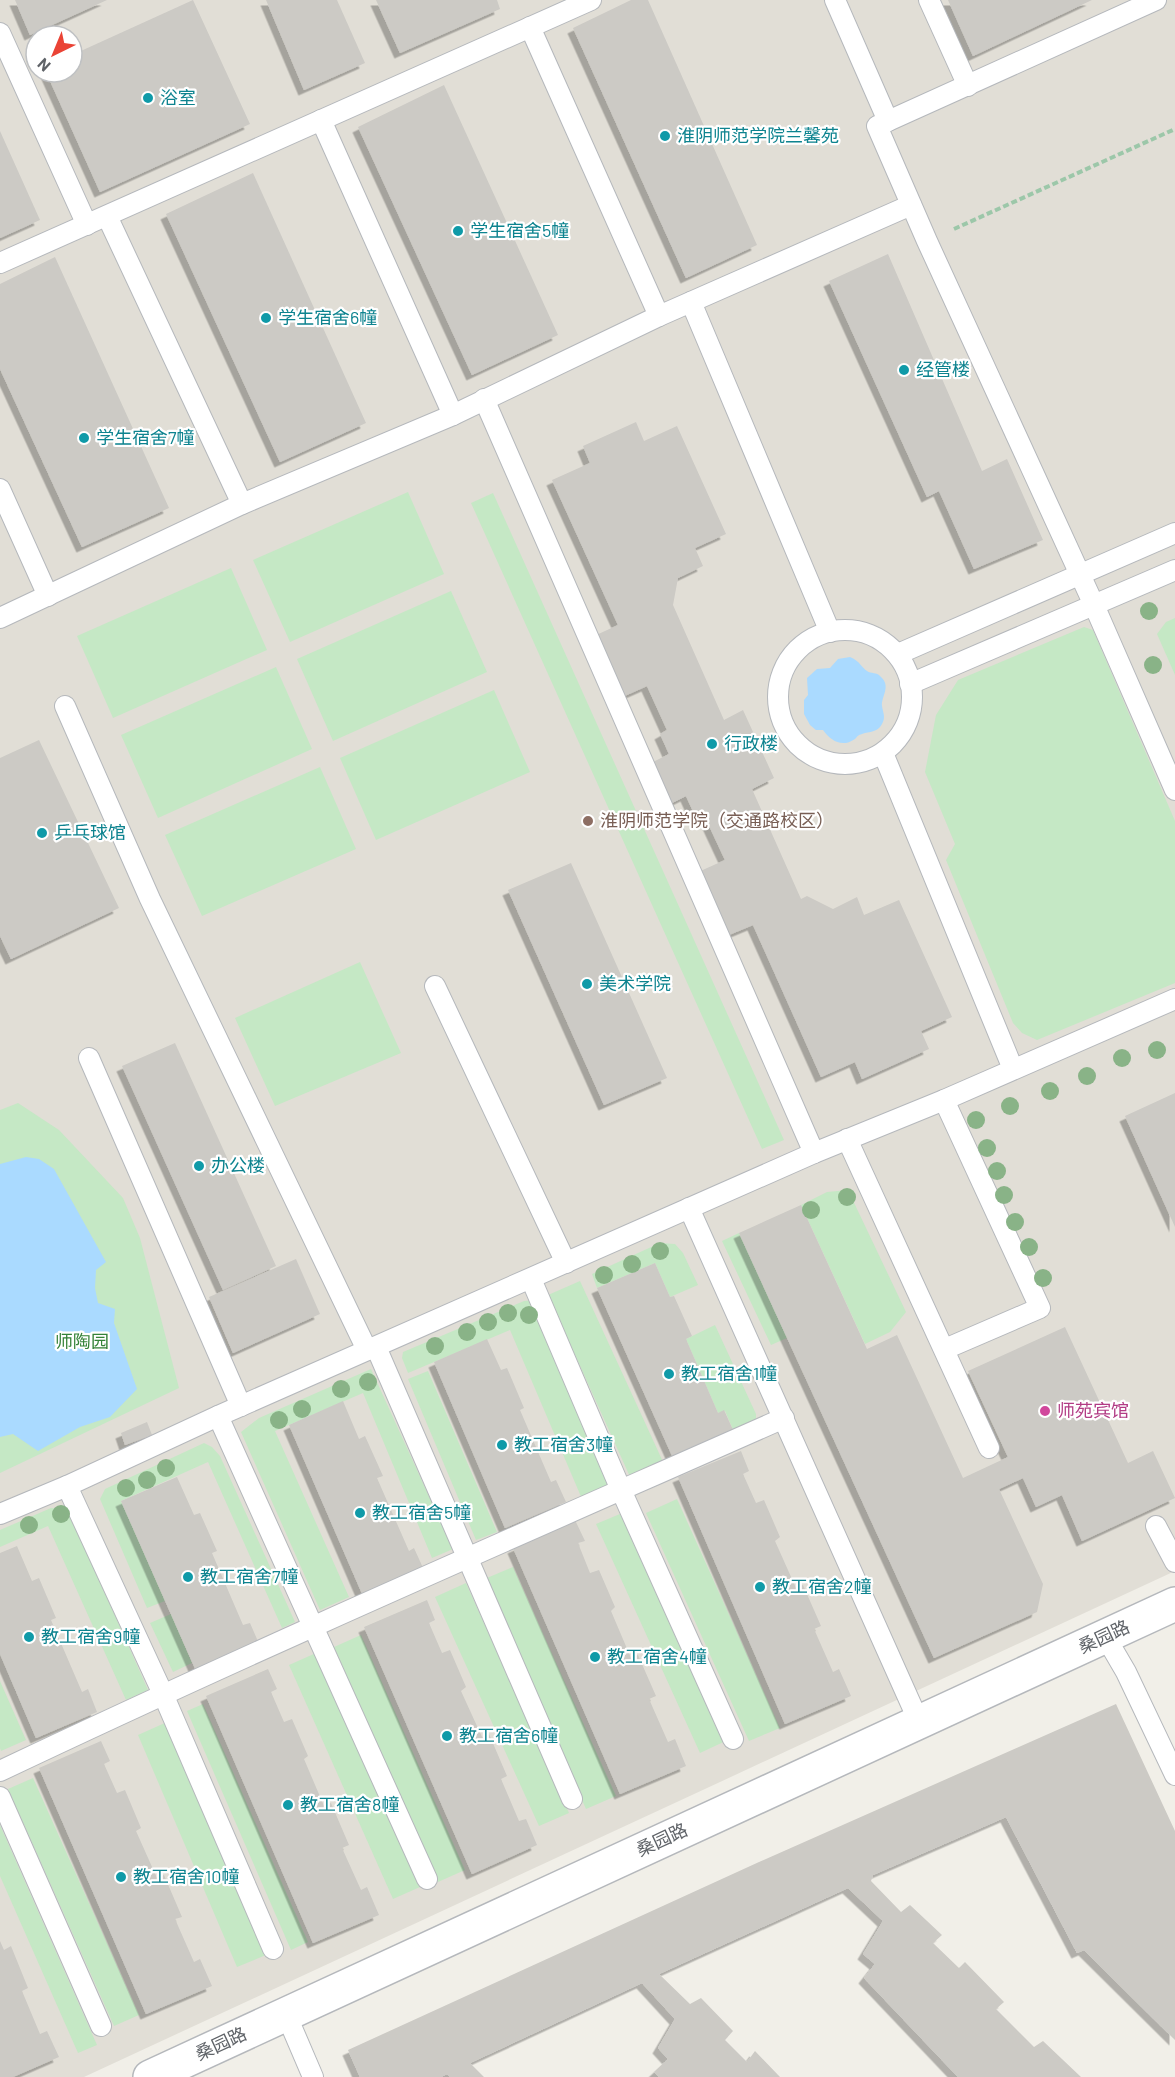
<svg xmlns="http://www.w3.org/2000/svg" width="1175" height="2077" viewBox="0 0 1175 2077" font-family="Barlow,'Noto Sans SC',sans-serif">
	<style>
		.education { fill: #e1ded6; fill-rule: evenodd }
		.green { fill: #c5e8c5 }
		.water { fill: #aadaff }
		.building { fill: #cccac5; filter: url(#shadow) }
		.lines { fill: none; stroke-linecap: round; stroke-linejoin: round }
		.lane-casing { stroke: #b5b8bc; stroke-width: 22 }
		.street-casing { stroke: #b5b8bc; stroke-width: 36 }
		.path { stroke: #9cc7a9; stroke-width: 4; stroke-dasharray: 6 3; stroke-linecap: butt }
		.lane { stroke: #fff; stroke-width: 20 }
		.street { stroke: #fff; stroke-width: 33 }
		.tree { fill: #89b387 }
		.culture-dot { fill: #0f9aa8; stroke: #fff; stroke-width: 2 }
		.education-dot { fill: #8d6e63; stroke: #fff; stroke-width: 2 }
		.hotel-dot { fill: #d1479c; stroke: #fff; stroke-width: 2 }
		.labels { text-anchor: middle; stroke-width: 4.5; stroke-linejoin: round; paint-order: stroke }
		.culture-label { font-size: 18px; fill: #0d838f; stroke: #fff; text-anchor: start }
		.education-label { font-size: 18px; fill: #785e54; stroke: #fff; text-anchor: start }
		.park-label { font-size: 18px; fill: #348238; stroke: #fff }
		.hotel-label { font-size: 18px; fill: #b23c85; stroke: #fff; text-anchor: start }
		.street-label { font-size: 18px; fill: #5f6368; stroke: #fff }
	</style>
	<defs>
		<filter id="shadow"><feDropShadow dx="-5.5" dy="5.5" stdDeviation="0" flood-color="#0004"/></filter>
	</defs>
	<rect width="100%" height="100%" fill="#f1efe8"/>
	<path class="education" d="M0,0H1175V1571L84,2077H0ZM36,36H72V72H36Z"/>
	<g class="green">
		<path d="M408,492L444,574L290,642L253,560Z"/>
		<path d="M493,493L784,1140L762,1149L471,503Z"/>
		<path d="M231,568L267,650L113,718L77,636Z"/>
		<path d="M451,591L487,672L333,741L297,659Z"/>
		<path d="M1175,618V675L1157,634L1166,622Z"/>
		<path d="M1084,627L1093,630L1175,821V983L1037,1040L1022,1033L1013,1023L946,860L955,844L925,772L936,715L958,680Z"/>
		<path d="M276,667L312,749L158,818L121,735Z"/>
		<path d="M494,690L530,772L376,840L340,758Z"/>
		<path d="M320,767L356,849L202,916L165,835Z"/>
		<path d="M360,962L401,1053L275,1106L235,1018Z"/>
		<path d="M18,1103L59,1130L123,1198L140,1238L179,1388L0,1473V1110Z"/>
		<path d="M848,1190L906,1312L890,1332L865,1344L801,1205L827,1192Z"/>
		<path d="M739,1233L787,1338L771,1345L722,1241Z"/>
		<path d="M660,1243L675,1244L683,1253L698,1285L670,1297L655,1263L597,1288L592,1274Z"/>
		<path d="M580,1281L664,1464L631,1479L548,1295Z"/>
		<path d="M534,1300L614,1487L582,1499L510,1330L408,1373L402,1358L403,1352L524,1301Z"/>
		<path d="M715,1325L756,1414V1423L734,1432L725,1411L718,1413L686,1339Z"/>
		<path d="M371,1369L453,1549L432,1558L363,1393L275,1431L349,1597L320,1610L241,1432L259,1418Z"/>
		<path d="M428,1371L497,1532L476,1540L408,1379Z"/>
		<path d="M204,1443L212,1447L220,1456L295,1622L282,1628L208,1462L121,1501L165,1601L147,1608L100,1499L105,1489Z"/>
		<path d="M677,1499L780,1728L749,1741L646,1513Z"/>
		<path d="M51,1508L62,1509L70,1514L148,1690L126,1700L48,1526L0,1547V1530Z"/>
		<path d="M627,1511L730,1739L700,1753L596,1524Z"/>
		<path d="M513,1567L616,1796L586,1809L482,1580Z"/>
		<path d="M466,1583L569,1813L539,1826L435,1597Z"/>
		<path d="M171,1614L192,1663L173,1672L150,1623Z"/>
		<path d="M361,1635L465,1870L438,1882L334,1647Z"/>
		<path d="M316,1653L420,1887L393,1899L289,1665Z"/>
		<path d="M0,1681L26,1740L1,1751L0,1748Z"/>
		<path d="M203,1704L308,1942L291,1950L187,1711Z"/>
		<path d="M167,1722L266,1955L237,1967L138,1735Z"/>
		<path d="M33,1778L139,2015L114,2026L8,1789Z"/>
		<path d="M0,1825L97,2045L78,2053L0,1876Z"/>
	</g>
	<g class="water">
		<path d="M850,657C861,662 861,667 867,671C871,674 877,672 880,676C892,686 881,696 882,706C883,713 886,717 882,724C877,733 870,731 862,734C858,735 858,736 855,739C842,748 831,741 823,730H816L810,725L804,714V700L808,695L807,678L817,669L830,668L838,659Z"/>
		<path d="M26,1157L39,1159L54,1169L106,1262L96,1270L95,1288L98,1303L115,1309L114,1323L137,1389L110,1417L80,1427L38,1451L13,1434L0,1437V1164Z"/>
	</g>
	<g class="building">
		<path d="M15,0H107L30,35Z"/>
		<path d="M193,0L250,124L100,192L46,72H72V55Z"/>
		<path d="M266,0H337L365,63L304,90Z"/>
		<path d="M376,0H497L500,9L400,53Z"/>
		<path d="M631,0H648L757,245L686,278L573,28Z"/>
		<path d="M948,0H1092L973,56Z"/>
		<path d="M444,85L558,335L472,375L358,127Z"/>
		<path d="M0,131L40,220L0,238Z"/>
		<path d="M253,173L366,423L280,462L166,214Z"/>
		<path d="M888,254L982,471L1007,459L1043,540L974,569L939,491L927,497L829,281Z"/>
		<path d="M55,257L169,508L82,547L0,369V284Z"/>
		<path d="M636,422L644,441L677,426L726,534L695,548L703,566L678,578L673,605L724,720L743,710L774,778L752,789L801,899L807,896L833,909L857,897L864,915L899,900L952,1017L921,1031L929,1049L862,1079L855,1062L821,1077L753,925L724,937L696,873L725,860L704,815L696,818L686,796L664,807L645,766L669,754L660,734L667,730L647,686L620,698L592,637L618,625L552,480L590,463L583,446Z"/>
		<path d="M39,740L119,908L11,959L0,936V758Z"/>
		<path d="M571,863L667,1078L604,1105L508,890Z"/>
		<path d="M175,1043L276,1266L223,1290L122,1066Z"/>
		<path d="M1175,1093V1227L1125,1116Z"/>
		<path d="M801,1205L867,1349L897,1335L963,1478L1008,1457L968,1371L1065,1327L1128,1463L1153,1451L1175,1498L1082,1541L1062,1495L1036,1507L1023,1478L999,1489L1043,1584L1037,1612L934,1658L739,1233Z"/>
		<path d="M296,1259L320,1314L233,1353L209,1297Z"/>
		<path d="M655,1263L670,1297L674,1296L692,1336L686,1339L718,1413L724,1410L734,1432L673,1458L597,1288Z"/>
		<path d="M487,1339L501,1370L507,1368L524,1408L520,1410L551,1482L556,1480L566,1502L505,1528L434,1362Z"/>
		<path d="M343,1401L359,1439L365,1436L383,1476L377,1478L409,1551L414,1548L424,1570L363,1596L289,1425Z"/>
		<path d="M147,1422L152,1435L125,1445L121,1433Z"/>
		<path d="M741,1451L749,1471L743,1474L756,1503L764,1500L780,1537L775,1541L796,1588L803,1585L821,1626L814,1629L833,1672L839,1669L851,1696L785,1724L678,1477Z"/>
		<path d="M177,1477L194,1515L200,1513L217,1551L212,1553L243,1625L250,1623L260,1646L197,1673L121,1501Z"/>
		<path d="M575,1520L585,1541L578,1543L590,1573L599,1570L615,1607L611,1611L631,1658L638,1655L656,1696L649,1699L668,1742L675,1739L686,1766L620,1794L513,1548Z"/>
		<path d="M17,1546L32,1581L39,1578L56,1618L51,1620L82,1692L88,1689L97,1712L36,1738L0,1654V1553Z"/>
		<path d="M427,1600L435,1620L429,1623L442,1653L450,1650L466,1687L461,1691L482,1737L489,1734L507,1776L501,1779L519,1821L526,1819L537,1845L472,1874L364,1627Z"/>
		<path d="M268,1669L277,1689L271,1692L284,1722L292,1719L308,1756L304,1759L324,1806L331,1803L349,1845L342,1848L361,1890L367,1887L379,1915L313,1943L206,1696Z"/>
		<path d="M1116,1704L1175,1831V2040L1084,1950L1077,1953L1006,1817L873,1875L871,1881L901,1912L910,1905L942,1935L933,1943L959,1968L965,1962L1004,2002L996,2009L1034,2047L1043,2041L1081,2077H958L864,1978L875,1964L863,1954L883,1921L848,1888L659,1974L690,2004L701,1998L733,2031L725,2040L747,2062L755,2051L780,2077H659L654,2072L668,2059L658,2048L675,2019L642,1983L470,2063L484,2077H450L447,2074L441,2077H360L348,2050L759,1862Z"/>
		<path d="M101,1741L110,1761L104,1764L117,1793L125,1790L141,1828L136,1831L157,1878L164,1875L182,1917L175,1919L194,1962L200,1959L212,1986L146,2014L39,1768Z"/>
		<path d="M0,1941L4,1950L11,1946L28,1988L22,1991L40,2034L47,2031L59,2057L13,2077H0Z"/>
	</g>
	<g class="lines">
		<defs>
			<g id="lane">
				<path d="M835,0L888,121"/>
				<path d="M929,0L968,86"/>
				<path d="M1156,0L877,126L927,241L1094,605L1175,790"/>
				<path d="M530,27L659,316"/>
				<path d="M0,33L87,225"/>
				<path d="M321,120L453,415"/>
				<path d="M107,216L242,504"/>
				<path d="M0,263L591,0"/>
				<path d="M691,302L830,632"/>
				<path d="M484,399L814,1153"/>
				<path d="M0,489L48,596"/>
				<path d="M0,618L242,504L453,415L659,316L911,205"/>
				<circle cx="845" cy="697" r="67"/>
				<path d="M898,654L1175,533"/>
				<path d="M910,684L1175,570"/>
				<path d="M65,706L150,899L367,1350"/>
				<path d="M883,753L1013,1069"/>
				<path d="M435,986L566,1263"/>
				<path d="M89,1058L241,1406"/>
				<path d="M944,1100L1040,1308L945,1349"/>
				<path d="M847,1139L989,1448"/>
				<path d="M689,1208L919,1722"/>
				<path d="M531,1279L621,1490L733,1739"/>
				<path d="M376,1347L572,1799"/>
				<path d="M218,1416L427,1879"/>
				<path d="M67,1486L163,1694L273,1949"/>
				<path d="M0,1514L67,1486L218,1416L814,1153L944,1100L1175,999"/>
				<path d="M1156,1526L1175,1562"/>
				<path d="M1105,1636L1126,1672L1175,1775"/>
				<path d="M0,1771C259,1648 522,1534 784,1418"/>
				<path d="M0,1797L101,2026"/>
				<path d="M286,2014L313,2077"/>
			</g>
			<path id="street" d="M150,2077L1175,1604"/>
		</defs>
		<use href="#lane" class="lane-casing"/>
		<use href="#street" class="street-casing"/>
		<path class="path" d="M954,229L1175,129"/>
		<use href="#lane" class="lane"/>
		<use href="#street" class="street"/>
	</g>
	<g class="tree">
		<circle cx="1149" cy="611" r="9"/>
		<circle cx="1153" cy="665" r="9"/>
		<circle cx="1157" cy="1050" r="9"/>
		<circle cx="1122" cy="1058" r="9"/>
		<circle cx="1087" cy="1076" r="9"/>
		<circle cx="1050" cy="1091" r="9"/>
		<circle cx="1010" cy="1106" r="9"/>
		<circle cx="976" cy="1120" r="9"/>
		<circle cx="987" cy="1148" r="9"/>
		<circle cx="997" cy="1171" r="9"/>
		<circle cx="1004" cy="1195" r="9"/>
		<circle cx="847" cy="1197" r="9"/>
		<circle cx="811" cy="1210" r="9"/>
		<circle cx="1015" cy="1222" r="9"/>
		<circle cx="1029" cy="1247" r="9"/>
		<circle cx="660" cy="1251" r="9"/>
		<circle cx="632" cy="1264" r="9"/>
		<circle cx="604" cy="1275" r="9"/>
		<circle cx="1043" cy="1278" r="9"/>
		<circle cx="508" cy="1313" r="9"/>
		<circle cx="529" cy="1315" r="9"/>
		<circle cx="488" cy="1322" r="9"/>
		<circle cx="467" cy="1332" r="9"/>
		<circle cx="435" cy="1346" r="9"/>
		<circle cx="368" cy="1382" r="9"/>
		<circle cx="341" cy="1389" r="9"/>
		<circle cx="302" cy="1409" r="9"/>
		<circle cx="279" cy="1420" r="9"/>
		<circle cx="166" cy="1468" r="9"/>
		<circle cx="147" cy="1480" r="9"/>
		<circle cx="126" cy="1488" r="9"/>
		<circle cx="61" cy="1514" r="9"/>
		<circle cx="29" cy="1525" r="9"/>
	</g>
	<g class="culture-dot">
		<circle cx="148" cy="98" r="6"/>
		<circle cx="665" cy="136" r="6"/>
		<circle cx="458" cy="231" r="6"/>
		<circle cx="266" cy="318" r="6"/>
		<circle cx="904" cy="370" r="6"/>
		<circle cx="84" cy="438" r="6"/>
		<circle cx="712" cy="744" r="6"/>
		<circle cx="42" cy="833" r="6"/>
		<circle cx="587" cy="984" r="6"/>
		<circle cx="199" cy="1166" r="6"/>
		<circle cx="669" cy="1374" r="6"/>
		<circle cx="502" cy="1445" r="6"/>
		<circle cx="360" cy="1513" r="6"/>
		<circle cx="188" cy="1577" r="6"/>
		<circle cx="760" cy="1587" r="6"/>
		<circle cx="29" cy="1637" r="6"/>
		<circle cx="595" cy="1657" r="6"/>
		<circle cx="447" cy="1736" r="6"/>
		<circle cx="288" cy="1805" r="6"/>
		<circle cx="121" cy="1877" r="6"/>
	</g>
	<circle class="education-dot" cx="588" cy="821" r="6"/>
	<circle class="hotel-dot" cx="1045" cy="1411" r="6"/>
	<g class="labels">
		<g class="culture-label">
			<text x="160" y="104">浴室</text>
			<text x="677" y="142">淮阴师范学院兰馨苑</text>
			<text x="470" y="237">学生宿舍5幢</text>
			<text x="278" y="324">学生宿舍6幢</text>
			<text x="916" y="376">经管楼</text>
			<text x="96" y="444">学生宿舍7幢</text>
			<text x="724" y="750">行政楼</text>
			<text x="54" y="839">乒乓球馆</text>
			<text x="599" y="990">美术学院</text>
			<text x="211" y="1172">办公楼</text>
			<text x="681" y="1380">教工宿舍1幢</text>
			<text x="514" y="1451">教工宿舍3幢</text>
			<text x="372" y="1519">教工宿舍5幢</text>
			<text x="200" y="1583">教工宿舍7幢</text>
			<text x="772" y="1593">教工宿舍2幢</text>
			<text x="41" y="1643">教工宿舍9幢</text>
			<text x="607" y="1663">教工宿舍4幢</text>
			<text x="459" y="1742">教工宿舍6幢</text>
			<text x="300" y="1811">教工宿舍8幢</text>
			<text x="133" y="1883">教工宿舍10幢</text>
		</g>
		<g class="education-label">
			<text x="600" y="827">淮阴师范学院（交通路校区）</text>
		</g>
		<g class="park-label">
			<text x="82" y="1348">师陶园</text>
		</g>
		<g class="hotel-label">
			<text x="1057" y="1417">师苑宾馆</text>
		</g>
		<g class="street-label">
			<text transform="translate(1104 1637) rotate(-25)" y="6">桑园路</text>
			<text transform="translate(662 1840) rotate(-25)" y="6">桑园路</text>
			<text transform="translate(221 2044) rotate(-25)" y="6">桑园路</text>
		</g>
	</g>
	<g transform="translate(54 54) rotate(223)"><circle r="28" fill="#ffffff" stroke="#bfc1c3" stroke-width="1.5"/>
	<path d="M0-4.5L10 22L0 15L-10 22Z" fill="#ea4335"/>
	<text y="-9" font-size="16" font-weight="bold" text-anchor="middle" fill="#5f6368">N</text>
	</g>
</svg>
